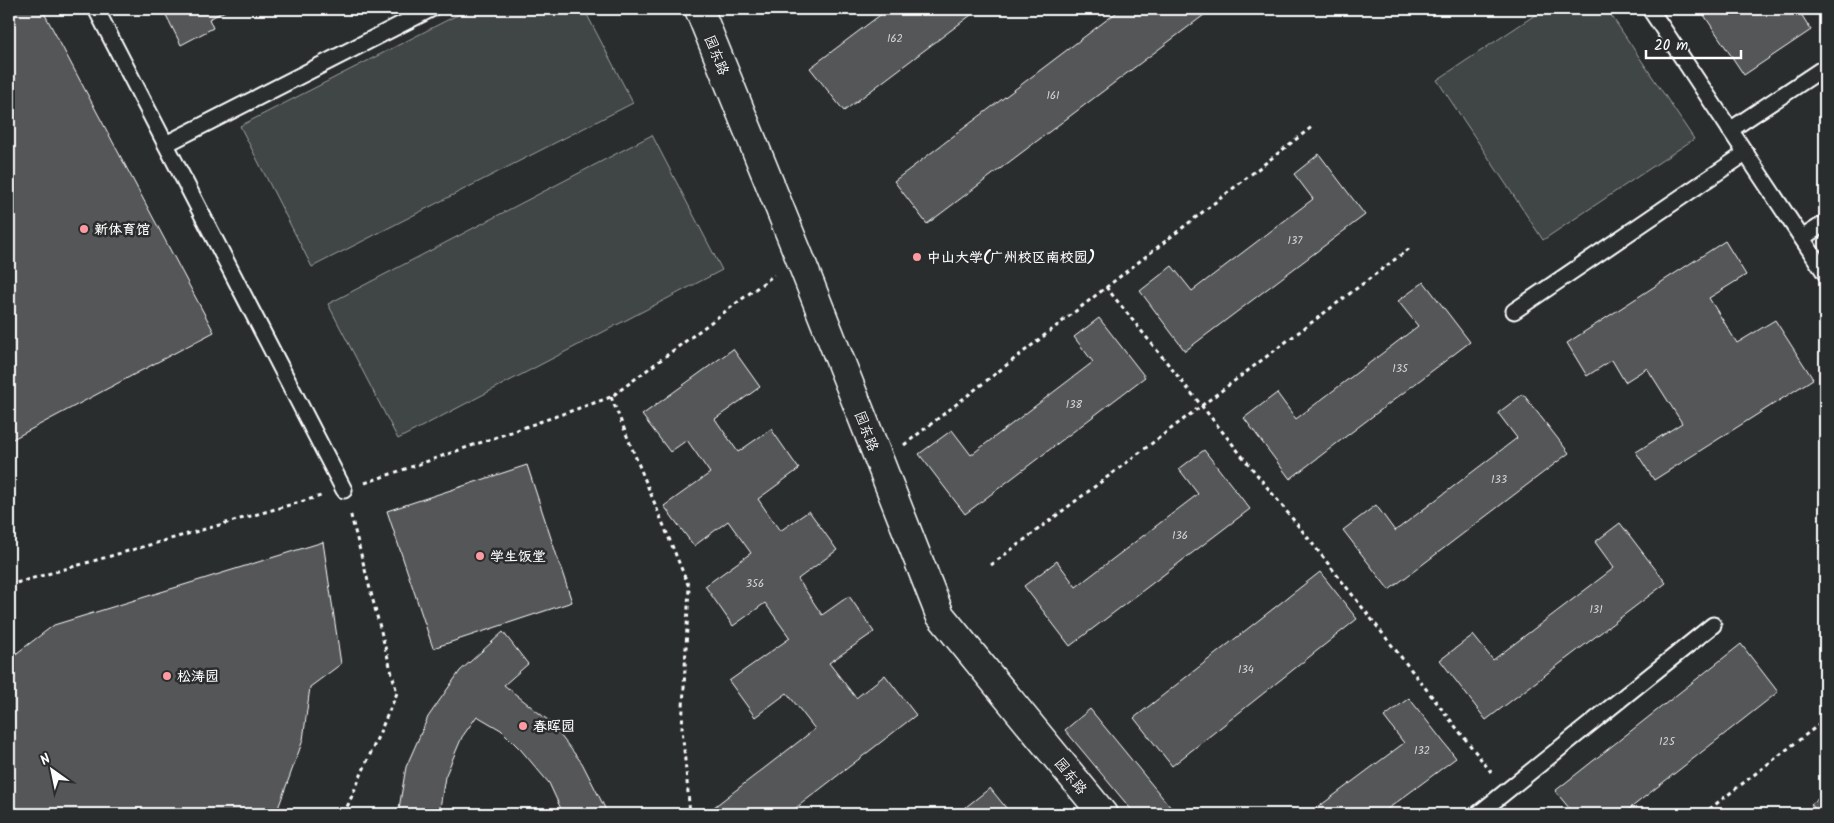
<svg xmlns="http://www.w3.org/2000/svg" width="1834" height="823" viewBox="0 0 1834 823" font-family="Kalam,'LXGW WenKai TC',sans-serif">
	<style>
		.green { fill: #414445; stroke: #a0a2a2 }
		.building { fill: #555758; stroke: #fff }
		.lines { fill: none; stroke-linecap: round; stroke-linejoin: round }
		.service-casing { stroke: #fff; stroke-width: 19 }
		.minor-casing { stroke: #fff; stroke-width: 31 }
		.path { stroke: #fff; stroke-width: 3; stroke-dasharray: 4 4; stroke-linecap: butt }
		.service { stroke: #2a2d2e; stroke-width: 15 }
		.minor { stroke: #2a2d2e; stroke-width: 28 }
		.poi-dot { fill: #ff9aa2; stroke: #2a2d2e; stroke-width: 2 }
		.labels { text-anchor: middle; stroke-width: 5; stroke-linejoin: round; paint-order: stroke }
		.number-label { font-size: 11px; fill: #d4d5d5 }
		.street-label { font-size: 14px; fill: #fff; stroke: #2a2d2e }
		.poi-label { font-size: 14px; font-weight: bold; fill: #fff; stroke: #2a2d2e; text-anchor: start }
	</style>
	<rect width="100%" height="100%" fill="#2a2d2e"/>
	<filter id="ink" filterUnits="userSpaceOnUse"><feTurbulence type="fractalNoise" baseFrequency=".02" numOctaves="2"/><feDisplacementMap in="SourceGraphic" scale="10" xChannelSelector="R" yChannelSelector="G"/><feConvolveMatrix kernelMatrix="1 2 1 2 8 2 1 2 1" color-interpolation-filters="sRGB"/></filter>
	<g filter="url(#ink)">
		<g class="green">
			<path d="M469,9H584L633,103L312,267L240,126Z"/>
			<path d="M1544,9H1607L1694,139L1543,240L1437,80Z"/>
			<path d="M652,135L722,270L398,439L328,304Z"/>
		</g>
		<g class="building">
			<path d="M9,9H42L214,332L9,441Z"/>
			<path d="M163,9H229L209,19L213,28L181,45Z"/>
			<path d="M888,9H979L844,111L810,68Z"/>
			<path d="M1121,9H1212L927,224L894,181Z"/>
			<path d="M1700,9H1798L1811,30L1744,75Z"/>
			<path d="M1319,154L1365,215L1185,351L1140,291L1172,266L1192,291L1313,199L1294,174Z"/>
			<path d="M1725,241L1746,275L1709,298L1737,343L1775,320L1813,379L1654,480L1636,452L1682,423L1647,368L1625,382L1612,360L1587,376L1567,343Z"/>
			<path d="M1424,282L1470,342L1290,479L1244,418L1277,393L1296,419L1418,326L1398,301Z"/>
			<path d="M1099,318L1145,377L965,514L919,454L952,430L971,455L1093,362L1074,337Z"/>
			<path d="M733,349L760,387L715,419L738,452L771,429L799,469L758,499L780,531L809,511L837,550L798,579L822,615L849,596L874,632L829,663L856,698L885,675L916,715L788,814H705L815,729L787,693L755,717L729,681L790,638L765,603L733,626L705,586L751,553L728,521L694,546L664,506L710,473L687,440L670,452L642,415Z"/>
			<path d="M1523,394L1569,453L1389,590L1343,530L1376,505L1395,531L1517,438L1498,413Z"/>
			<path d="M1204,450L1250,509L1070,646L1024,586L1057,561L1076,587L1198,494L1179,469Z"/>
			<path d="M527,465L572,602L433,648L387,511Z"/>
			<path d="M1620,523L1666,583L1486,720L1440,660L1473,635L1493,660L1614,568L1595,542Z"/>
			<path d="M323,542L341,664L310,687L303,740L277,811L274,814H9V659L54,625Z"/>
			<path d="M1320,572L1357,619L1172,766L1134,718Z"/>
			<path d="M503,632L528,664L504,685L549,721L582,763L608,814H549L561,809L549,783L521,750L501,730L477,716L462,737L445,777L439,814H398L406,767L428,717L460,671Z"/>
			<path d="M1741,644L1778,692L1623,814H1574L1555,791Z"/>
			<path d="M1409,698L1456,758L1381,814H1309L1404,743L1384,717Z"/>
			<path d="M1090,709L1176,814H1135L1065,730Z"/>
			<path d="M990,788L1011,814H957Z"/>
			<path d="M1825,794V814H1819L1811,804Z"/>
		</g>
		<g class="lines">
			<defs>
				<g id="service">
					<path d="M96,9L344,490"/>
					<path d="M1650,9L1825,273"/>
					<path d="M1730,130L1825,67"/>
					<path d="M166,144L431,9"/>
					<path d="M1802,238L1825,223"/>
					<path d="M1514,311L1746,153"/>
					<path d="M1478,814L1713,625"/>
				</g>
				<path id="minor" d="M699,9L799,256L940,615L1103,814"/>
			</defs>
			<use href="#service" class="service-casing"/>
			<use href="#minor" class="minor-casing"/>
			<g class="path">
				<path d="M1106,287L1308,538L1491,772"/>
				<path d="M611,397L689,587L682,728L690,814"/>
				<path d="M904,445L1313,126"/>
				<path d="M365,483L611,397L774,275"/>
				<path d="M991,565L1410,248"/>
				<path d="M9,585L321,496"/>
				<path d="M344,814L397,693L350,512"/>
				<path d="M1703,814L1825,720"/>
			</g>
			<use href="#service" class="service"/>
			<use href="#minor" class="minor"/>
		</g>
	</g>
	<g class="poi-dot">
		<circle cx="84" cy="229" r="5"/>
		<circle cx="917" cy="257" r="5"/>
		<circle cx="480" cy="556" r="5"/>
		<circle cx="167" cy="676" r="5"/>
		<circle cx="523" cy="726" r="5"/>
	</g>
	<g class="labels">
		<g class="number-label">
			<text x="895" y="42">162</text>
			<text x="1053" y="99">161</text>
			<text x="1295" y="244">137</text>
			<text x="1400" y="372">135</text>
			<text x="1074" y="408">138</text>
			<text x="1499" y="483">133</text>
			<text x="1180" y="539">136</text>
			<text x="755" y="587">356</text>
			<text x="1596" y="613">131</text>
			<text x="1246" y="673">134</text>
			<text x="1667" y="745">125</text>
			<text x="1422" y="754">132</text>
		</g>
		<g class="street-label">
			<text transform="translate(717 55) rotate(68)" y="5">园东路</text>
			<text transform="translate(867 431) rotate(69)" y="5">园东路</text>
			<text transform="translate(1071 776) rotate(51)" y="5">园东路</text>
		</g>
		<g class="poi-label">
			<text x="94" y="234">新体育馆</text>
			<text x="927" y="262">中山大学(广州校区南校园)</text>
			<text x="490" y="561">学生饭堂</text>
			<text x="177" y="681">松涛园</text>
			<text x="533" y="731">春晖园</text>
		</g>
	</g>
	<rect width="1834" height="823" fill="none" stroke="#2a2d2e" stroke-width="30"/>
	<rect x="15" y="15" width="1804" height="793" fill="none" stroke="#fff" stroke-width="2" filter="url(#ink)"/>
	<g transform="translate(52 770) rotate(327)" stroke="#2a2d2e" stroke-width="4" paint-order="stroke">
	<path d="M0-4L9 19L0 12L-9 19Z" fill="#ffffff"/>
	<text y="-8" font-size="14" font-weight="bold" text-anchor="middle" fill="#ffffff">N</text>
	</g>
	<path d="M1646 50v8h95v-8" fill="none" stroke="#ffffff" stroke-width="2.5"/>
	<text x="1654" y="50" font-size="15" fill="#ffffff" stroke="#2a2d2e" stroke-width="4" paint-order="stroke">20 m</text>
</svg>
